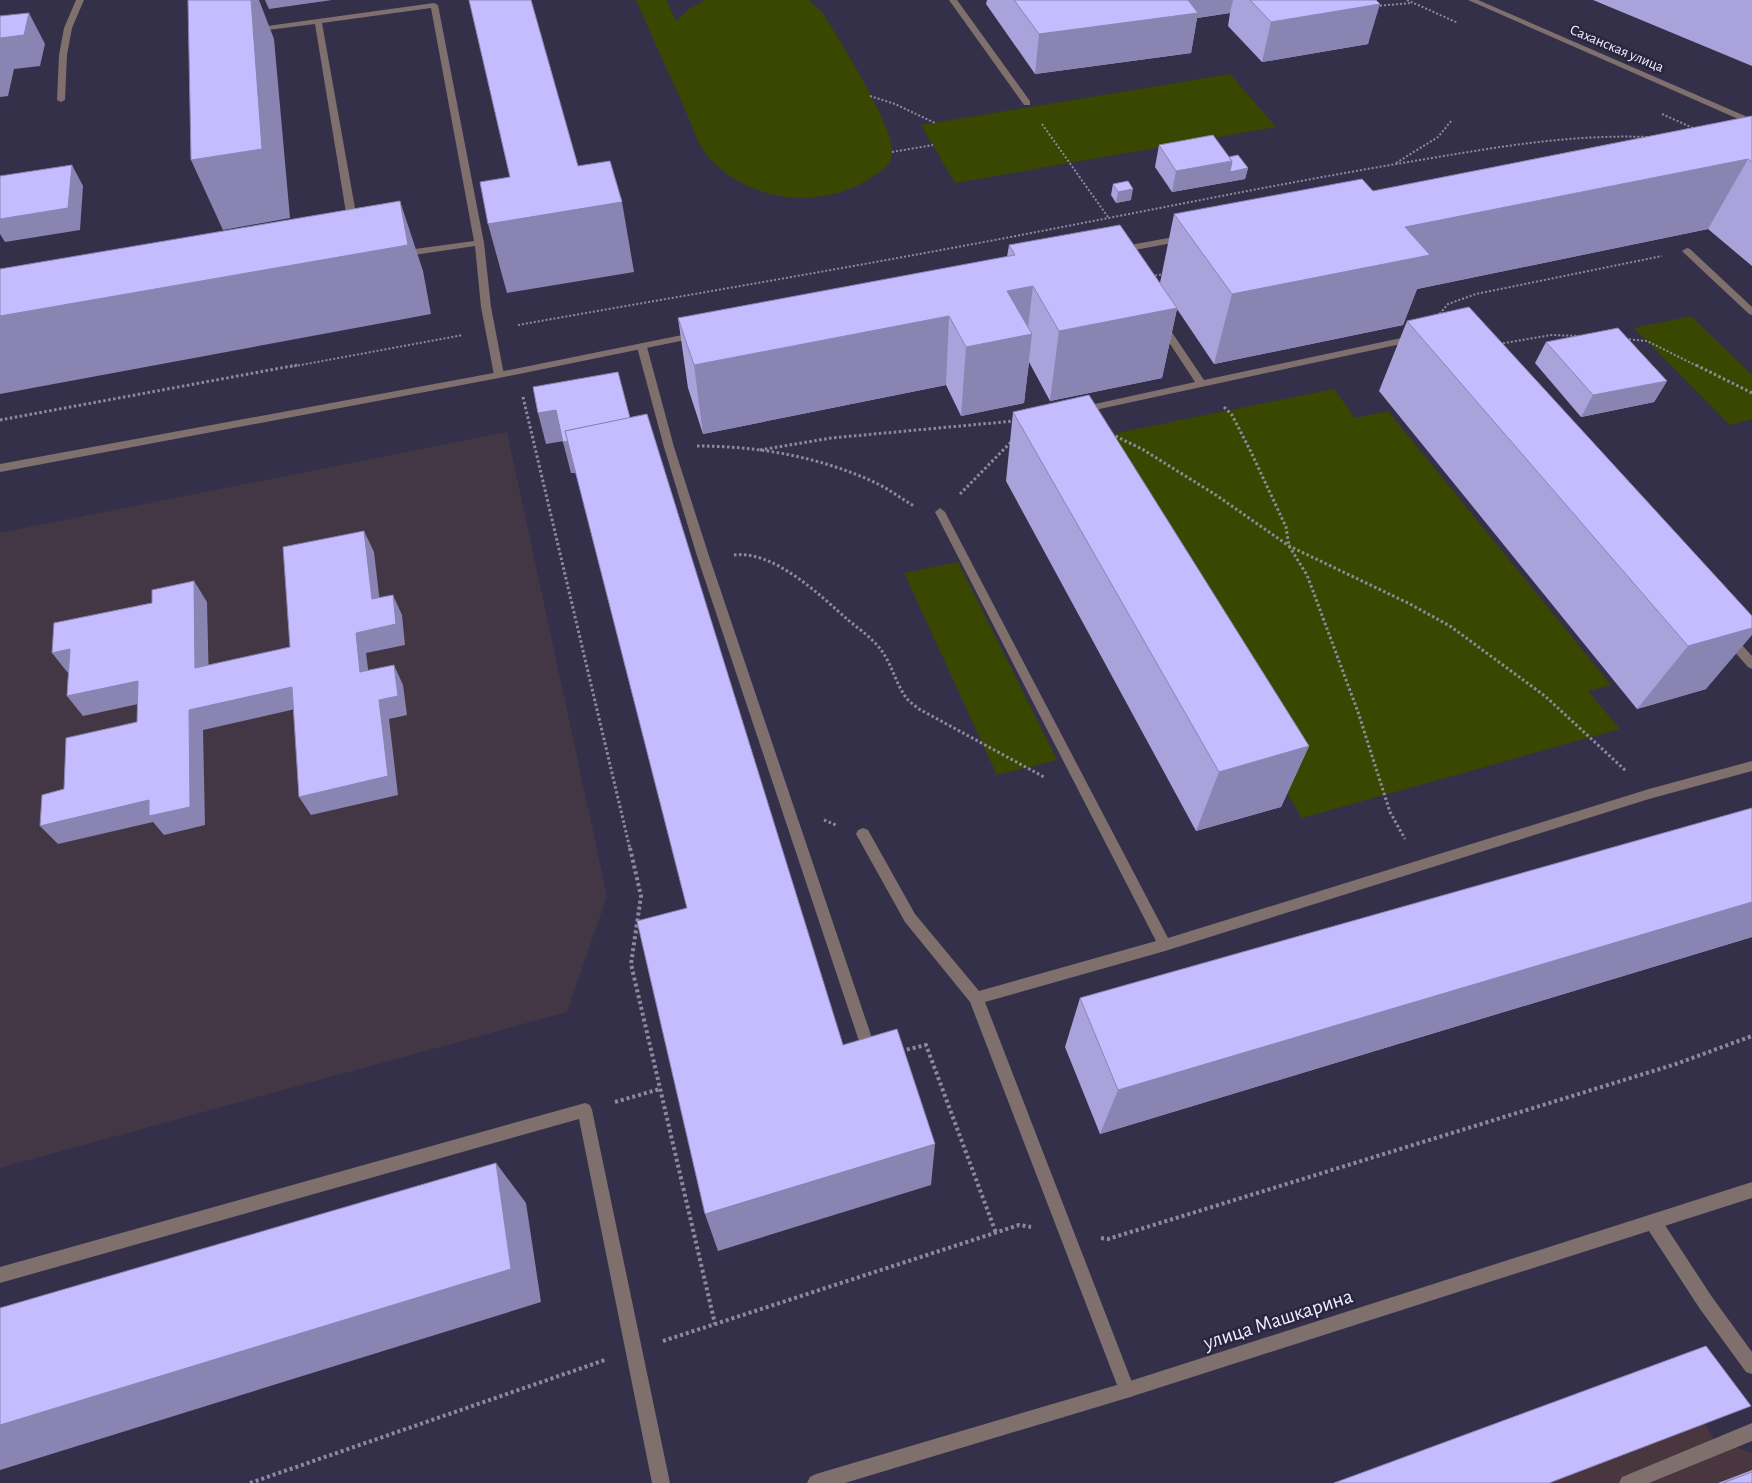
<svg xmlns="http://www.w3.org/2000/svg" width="1752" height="1483" viewBox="0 0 1752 1483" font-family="'Alegreya Sans',sans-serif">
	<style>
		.industrial { fill: #49363e }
		.education { fill: #433746 }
		.green { fill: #394700 }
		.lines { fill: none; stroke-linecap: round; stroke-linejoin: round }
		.path-far2 { stroke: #8d8aa0; stroke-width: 2; stroke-dasharray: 2 2; stroke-linecap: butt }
		.path-far1 { stroke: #8d8aa0; stroke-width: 3; stroke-dasharray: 2.5 2.5; stroke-linecap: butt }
		.path { stroke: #8d8aa0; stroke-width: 4; stroke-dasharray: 3 3; stroke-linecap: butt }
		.service { fill: #7f6f6d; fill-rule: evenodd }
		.minor { fill: #7f6f6d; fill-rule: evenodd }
		.tertiary { fill: #7f6f6d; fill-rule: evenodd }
		.wall { fill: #a9a2db }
		.shaded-wall { fill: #8a84b2 }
		.building { fill: #c5bcff; stroke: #8a84b2 }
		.labels { text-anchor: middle; stroke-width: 5; stroke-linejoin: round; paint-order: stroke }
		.far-street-label { font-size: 15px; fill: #efeeff; stroke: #2a263f }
		.near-street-label { font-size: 21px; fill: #efeeff; stroke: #2a263f }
	</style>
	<rect width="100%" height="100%" fill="#34304a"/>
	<path class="industrial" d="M1672,1369L1714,1439L1752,1453V1483H1355Z"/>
	<path class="education" d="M507,432L607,896L567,1012L0,1168V533Z"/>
	<g class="green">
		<path d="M636,0H666L676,21L689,9L705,0H809L823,13C839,40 893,124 892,151C892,165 882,171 872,177C823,210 754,203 712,161C698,147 692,125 684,107C668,72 652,36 636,0Z"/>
		<path d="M1230,74L1276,127L955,183L921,125Z"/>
		<path d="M1691,316L1752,375V419L1730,425L1634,328Z"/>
		<path d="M1334,389L1355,418L1388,411L1611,685L1588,691L1620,729L1302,818L1078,441Z"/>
		<path d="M958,562L1057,760L997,775L904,573Z"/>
	</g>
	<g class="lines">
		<g class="path-far2">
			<path d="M1407,0L1458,23"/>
			<path d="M1376,6L1412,3"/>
			<path d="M870,96L895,104L935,123"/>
			<path d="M1662,114L1695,129"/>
			<path d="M1042,124L1108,217"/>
			<path d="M892,152L933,145"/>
			<path d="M1396,163L1438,137L1452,120"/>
			<path d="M1151,276L1165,274"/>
			<path d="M1437,317L1448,304L1476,294L1662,256"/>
			<path d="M518,325C698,293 878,263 1057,228C1176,205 1294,181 1414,161C1492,148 1568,134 1648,137"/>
			<path d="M1625,339L1647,341L1699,367"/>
			<path d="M1499,344L1551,335L1579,336"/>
			<path d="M290,367L463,335"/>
		</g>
		<g class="path-far1">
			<path d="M1696,365L1752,393"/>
			<path d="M523,397L630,849"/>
			<path d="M1224,407L1232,415L1251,452L1286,527L1289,546L1307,575L1358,712L1390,812L1405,839"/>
			<path d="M0,420L297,365"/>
			<path d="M1111,434L1142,449L1216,495L1289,546L1408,603L1450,626L1545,696L1626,771"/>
			<path d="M697,446C758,446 822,457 878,484C890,490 902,499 914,506"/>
			<path d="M760,450L831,438L1014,421"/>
			<path d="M960,494L1013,440"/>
			<path d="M734,555C774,550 821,596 848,620C858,628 869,636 877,645C891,660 894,680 905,696C908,701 914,705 919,709L1044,777"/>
			<path d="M824,820L836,825"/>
		</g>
		<g class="path">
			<path d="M630,848L641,896L631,964L715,1324"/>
			<path d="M901,1051L926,1045L996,1233"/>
			<path d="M615,1102L660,1089"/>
			<path d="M1101,1238L1108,1239L1676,1064L1752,1036"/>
			<path d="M663,1341L1019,1225L1031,1227"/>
			<path d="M250,1483L605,1360"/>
		</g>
		<g class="service">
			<path d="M76,0H84L72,28L67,55L65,100L61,102L57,100L59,55L64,28Z"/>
			<path d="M249,0H257L260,27L434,3L438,5L484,243L491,307L504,375L503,377H495L494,375L481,307L475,246L400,257L395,254L400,251L474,241L431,8L322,23L358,225L353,228L348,225L315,24L253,32Z"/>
			<path d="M949,0H957L1030,101V105H1024Z"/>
			<path d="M1687,248L1690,249L1752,307V315L1749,314L1684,253L1682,251Z"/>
			<path d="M1162,321L1165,322L1204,380L1415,335L1420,338L1415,341L1081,413L1077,412L1076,410L1081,407L1195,382L1157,324Z"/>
			<path d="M642,344L647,347L674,447L709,556L877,1053L875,1058L870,1060L865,1058L863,1053L697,556L664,447L637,347Z"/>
			<path d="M940,508L945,512L1168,938L1649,789L1752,761V771L1649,799L1165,951L985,1002L1135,1390L1133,1396L1127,1398L1121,1396L1119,1390L970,1002L905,922L856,834L858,830L863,828L868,830L915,914L979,991L1156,941L935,512Z"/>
			<path d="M1729,633L1733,635L1752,656V669L1748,667L1725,641L1723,638Z"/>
			<path d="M585,1103L590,1105L592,1110L670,1483H652L579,1119L0,1283V1267Z"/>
			<path d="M1653,1214L1659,1216L1712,1297L1752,1352V1374L1746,1372L1700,1309L1647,1228L1645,1222L1647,1216Z"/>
			<path d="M1752,1423V1441L1649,1483H1619L1622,1477Z"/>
		</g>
		<g class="minor">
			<path d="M1468,0H1478L1752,119V125Z"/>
			<path d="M1752,1182V1198L1127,1398L845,1483H807L810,1477L816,1474L1127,1382Z"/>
		</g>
		<g class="tertiary">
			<path d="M1185,235L1188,236V240L1119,253L1114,250L1119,247Z"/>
			<path d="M697,332L700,333V337L499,378L0,472V464L499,372Z"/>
		</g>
	</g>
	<g class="wall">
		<path d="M987,0H1376L1368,44L1262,62L1228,26L1230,13L1197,18L1191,53L1035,74L986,4Z"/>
		<path d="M1593,0H1752V66Z"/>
		<path d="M1752,116V266L1708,229L1417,289L1403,325L1214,364L1177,309L1162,378L1050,401L1029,362L1024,403L961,416L946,385L703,434L688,388L678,318L1007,257L1009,245L1160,283L1174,214L1373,191Z"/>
		<path d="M1159,145L1229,157L1248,168L1245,179L1172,192L1155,167Z"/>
		<path d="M1113,184L1131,200L1116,203L1111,195Z"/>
		<path d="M1407,321L1752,616L1706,689L1637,709L1379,391Z"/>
		<path d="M1546,342L1667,381L1654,402L1581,417L1535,363Z"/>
		<path d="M1013,412L1309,746L1281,807L1196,831L1006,481Z"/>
		<path d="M1752,808V937L1100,1134L1065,1047L1080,998Z"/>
		<path d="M1752,1470V1483H1718Z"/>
	</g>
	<g class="shaded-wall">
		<path d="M251,0H259L274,39L290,218L223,230L191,160Z"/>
		<path d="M265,0H332L269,9Z"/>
		<path d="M1171,0H1233L1230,13L1197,18L1191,53L1035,74L1039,34Z"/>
		<path d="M1380,4L1368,44L1262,62L1271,22Z"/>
		<path d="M29,13L45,44L40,66L14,69L8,96L0,97V38Z"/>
		<path d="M1748,159L1708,229L1417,289L1403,325L1214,364L1232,294L1405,227Z"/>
		<path d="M1232,161L1248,168L1245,179L1172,192L1176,171Z"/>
		<path d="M72,165L83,186L80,230L5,242L0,234V219Z"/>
		<path d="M1133,189L1131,200L1116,203L1118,192Z"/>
		<path d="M400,201L423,271L431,314L0,394V316Z"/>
		<path d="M622,202L634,272L507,293L488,224Z"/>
		<path d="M1033,286L1027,335L1032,334L1024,403L961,416L966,347L1007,291Z"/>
		<path d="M1177,308L1162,378L1050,401L1059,331Z"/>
		<path d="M949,316L946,385L703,434L694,365Z"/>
		<path d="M1667,381L1654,402L1581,417L1593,395Z"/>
		<path d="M556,410L564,441L546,444L538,413Z"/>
		<path d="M568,441L576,473H571L563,442Z"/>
		<path d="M364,531L374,552L382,620L372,599Z"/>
		<path d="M194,581L207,602L209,688L195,668Z"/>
		<path d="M393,595L402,615L405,645L366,653L371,692L360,672L356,633Z"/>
		<path d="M1752,628V635L1706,689L1637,709L1688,646Z"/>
		<path d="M70,649L86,669L68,673L52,653Z"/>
		<path d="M394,665L403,685L407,715L389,719L398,795L311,815L299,797L379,700Z"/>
		<path d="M138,681L152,701L83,716L67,696Z"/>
		<path d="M292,687L304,707L203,730L205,825L164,835L153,822L58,844L40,826L149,800L189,710Z"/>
		<path d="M1309,746L1281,807L1196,831L1219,772Z"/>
		<path d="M1752,902V937L1100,1134L1118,1090Z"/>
		<path d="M935,1144L931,1185L718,1251L705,1214Z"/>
		<path d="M496,1163L526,1203L541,1302L0,1470V1425Z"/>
	</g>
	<g class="building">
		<path d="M188,0H251L262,149L191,160Z"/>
		<path d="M469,0H531L578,166L610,161L622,202L488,224L480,182L510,177Z"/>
		<path d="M1014,0H1188L1198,13L1039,34Z"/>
		<path d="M1250,0H1376L1380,4L1271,22Z"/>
		<path d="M29,13L24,35L0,38V16Z"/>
		<path d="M1752,116V162L1748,159L1405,227L1430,255L1232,294L1174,214L1362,179L1373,191Z"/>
		<path d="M1213,135L1232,161L1176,171L1159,145Z"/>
		<path d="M1238,155L1248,168L1230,172L1232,161L1229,157Z"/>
		<path d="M72,165L68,208L0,219V176Z"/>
		<path d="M1128,181L1133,189L1118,192L1113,184Z"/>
		<path d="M400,201L408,245L0,316V269Z"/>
		<path d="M1120,225L1177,308L1059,331L1033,286L1007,291L1032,334L966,347L949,316L694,365L678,318L1015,255L1009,245Z"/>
		<path d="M1469,307L1752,616V628L1688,646L1407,321Z"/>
		<path d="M1618,328L1667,381L1593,395L1546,342Z"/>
		<path d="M618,372L630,418L565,431L568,441L563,442L556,410L538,413L533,387Z"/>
		<path d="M1089,395L1309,746L1219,772L1013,412Z"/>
		<path d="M647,414L843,1045L897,1029L935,1144L705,1214L637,921L687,908L565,431Z"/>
		<path d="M364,531L372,599L393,595L396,624L356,633L360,672L394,665L398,696L379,700L388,776L299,797L292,687L189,710L190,807L149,816V800L40,826L42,795L64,789L66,738L137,722L138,681L67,696L70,649L52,653L54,623L152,603V590L194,581L195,668L290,647L283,547Z"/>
		<path d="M1752,808V902L1118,1090L1080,998Z"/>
		<path d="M496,1163L511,1269L0,1425V1308Z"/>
		<path d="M1706,1346L1751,1406L1549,1483H1334Z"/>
		<path d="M1752,1472V1483H1723Z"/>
	</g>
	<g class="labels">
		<g class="far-street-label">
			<text transform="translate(1617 48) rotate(23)" y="5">Саханская улица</text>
		</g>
		<g class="near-street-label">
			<text transform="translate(1278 1319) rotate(-18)" y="7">улица Машкарина</text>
		</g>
	</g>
</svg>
